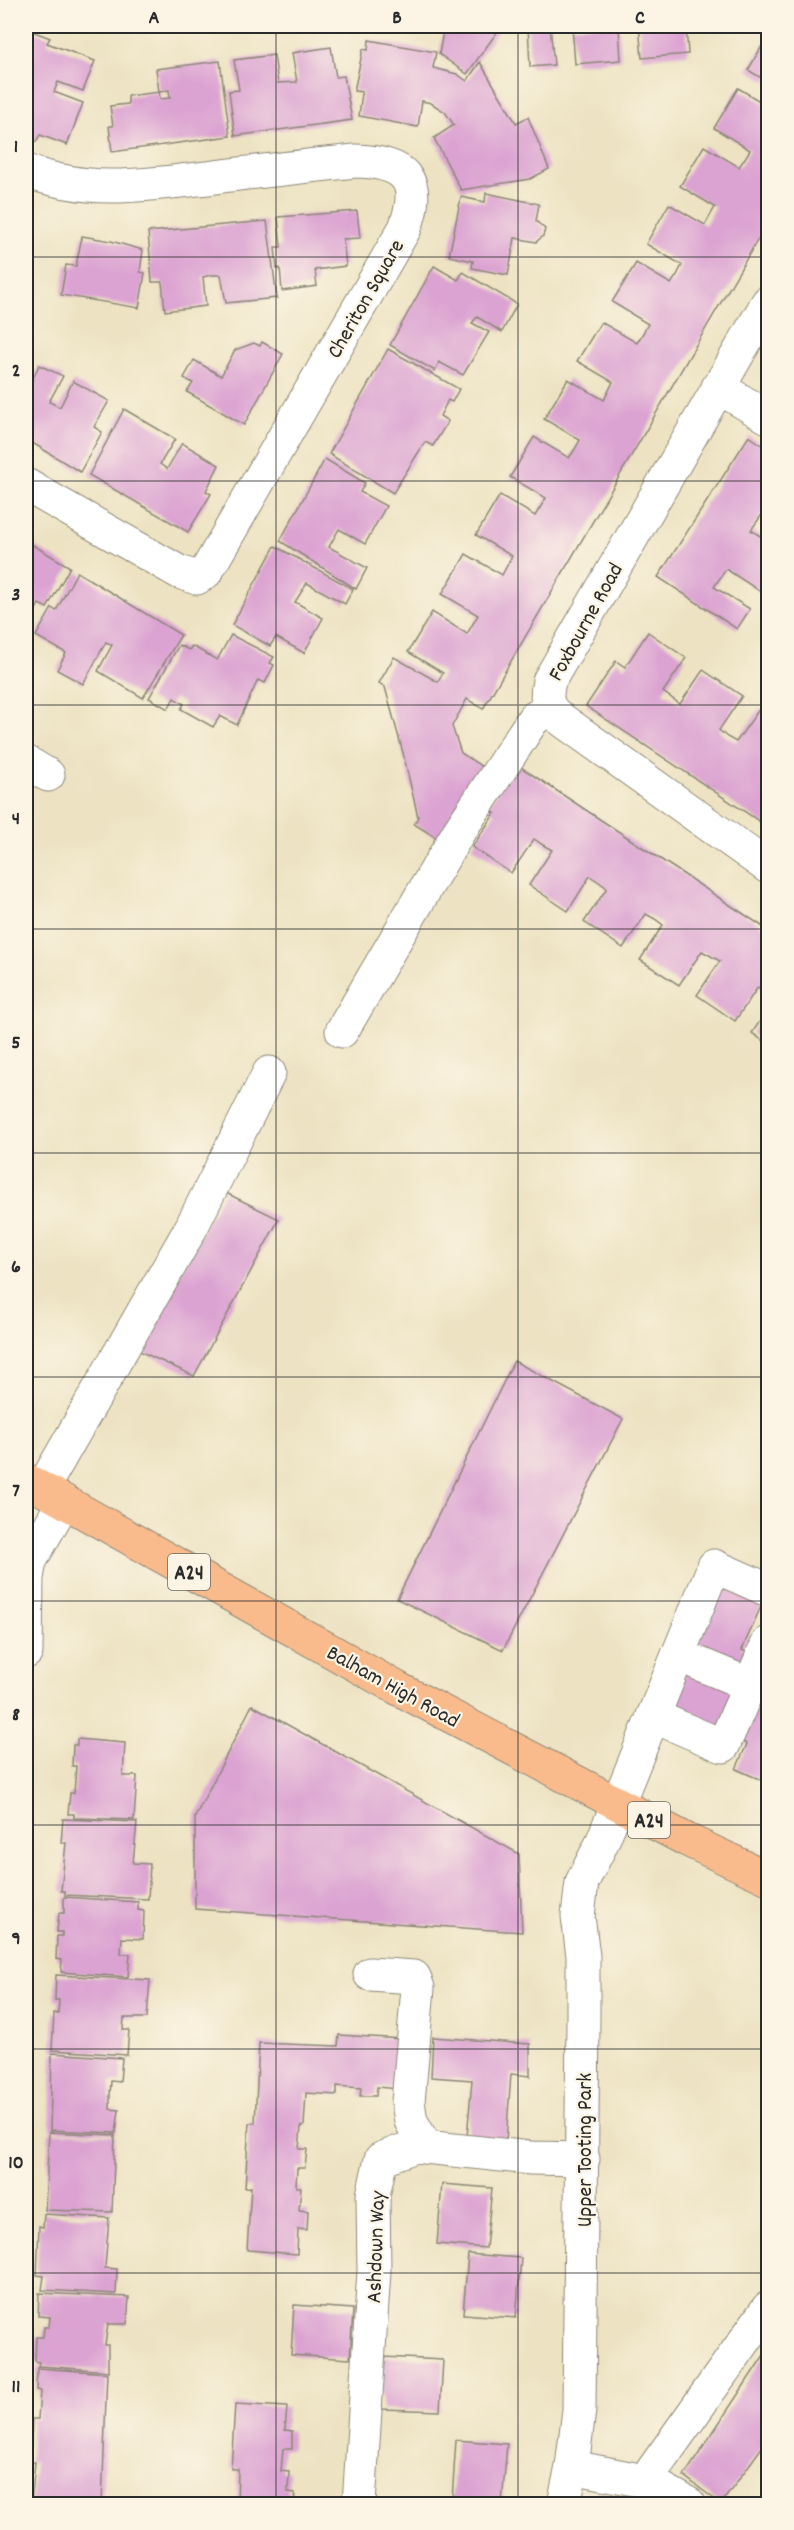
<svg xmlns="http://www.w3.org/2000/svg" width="794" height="2530" viewBox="0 0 794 2530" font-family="Dekko,sans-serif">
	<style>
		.building { fill: #dba3d2 }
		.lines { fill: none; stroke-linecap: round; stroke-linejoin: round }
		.minor-casing { stroke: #8c8777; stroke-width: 35 }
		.highway-casing { stroke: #8c8777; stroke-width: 35 }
		.minor { stroke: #fff; stroke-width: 33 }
		.highway { stroke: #fabb8c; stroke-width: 33 }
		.grid { fill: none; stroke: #2b2b2b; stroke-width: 1.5; stroke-opacity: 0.55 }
		.labels { text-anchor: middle; stroke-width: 4.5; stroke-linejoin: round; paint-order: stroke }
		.shield { fill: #fcf5e5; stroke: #6a6863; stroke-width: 1.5 }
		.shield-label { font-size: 21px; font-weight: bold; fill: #2b2b2b }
		.street-label { font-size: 22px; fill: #2b2b2b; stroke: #fcf5e5 }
		.neatline { fill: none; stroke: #2b2b2b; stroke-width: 2 }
		.grid-label { font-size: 20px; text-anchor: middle; font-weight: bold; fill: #2b2b2b }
	</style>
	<rect width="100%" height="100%" fill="#fcf5e5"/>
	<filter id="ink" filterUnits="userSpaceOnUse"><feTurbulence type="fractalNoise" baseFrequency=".0167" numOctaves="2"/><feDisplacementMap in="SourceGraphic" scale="12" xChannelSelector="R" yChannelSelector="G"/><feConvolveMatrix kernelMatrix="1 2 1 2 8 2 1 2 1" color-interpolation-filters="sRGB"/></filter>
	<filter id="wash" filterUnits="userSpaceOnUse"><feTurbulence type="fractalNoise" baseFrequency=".008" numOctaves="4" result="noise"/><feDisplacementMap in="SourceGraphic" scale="24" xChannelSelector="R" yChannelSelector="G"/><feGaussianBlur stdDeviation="1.35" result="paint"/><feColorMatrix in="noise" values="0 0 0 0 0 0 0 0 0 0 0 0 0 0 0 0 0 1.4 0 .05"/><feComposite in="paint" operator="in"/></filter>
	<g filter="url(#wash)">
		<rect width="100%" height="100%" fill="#ede3c3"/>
		<g id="blocks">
			<g class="building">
				<path d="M444,26H511V27L500,28L467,74L439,54Z"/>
				<path d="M528,26H550L554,65L530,67Z"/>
				<path d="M572,26H619L621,60L575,64Z"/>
				<path d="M639,26H686L688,54L642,58Z"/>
				<path d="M27,29L50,38L47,43L95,61L83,91L58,82L54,92L83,103L67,145L40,135L36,142L26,138V34Z"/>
				<path d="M768,36V82L748,70Z"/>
				<path d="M369,40L436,52L433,68L457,74L467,81L480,62L516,123L528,117L549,169L530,179L461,190L434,138L454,125L445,112L431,103L422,101L418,127L359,116L362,92L354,91L363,49L368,50Z"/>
				<path d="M331,47L336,77L344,76L352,120L235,136L229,91L239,90L234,60L274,55L278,83L297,82L292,53Z"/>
				<path d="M220,61L230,136L112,152L109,126H113L110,106L128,104V96L159,92L160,99L170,98L169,90L159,92L156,69Z"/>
				<path d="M738,88L768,106V222L483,709L467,699L452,726L461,753L487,770L440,840L414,824L418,817L403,753L385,687L379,683L394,657L438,682L443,673L408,652L432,612L467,634L478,615L442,594L466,554L502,575L512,556L476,535L500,495L535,516L546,498L510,477L534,437L569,458L575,449L580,440L544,419L568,379L604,400L613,382L577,361L601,322L637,343L643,333L648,324L612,302L636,263L671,284L677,275L682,265L646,244L669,204L705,225L715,207L680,186L704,146L739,167L745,158L750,150L714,128Z"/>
				<path d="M486,193L539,204L536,221L545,229L543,236L536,242L515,238L508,275L472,268L473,261L449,256L461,197L485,202Z"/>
				<path d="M357,211L360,238L343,239L346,266L315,270L317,286L282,291L280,268L277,269L275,247H281L278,217Z"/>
				<path d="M267,221L277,298L226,303L221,275H211L203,277L206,306L165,311L162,282H152L148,232Z"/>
				<path d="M26,227L33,230L26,246Z"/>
				<path d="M82,236L111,241L143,250L140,272L145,273L139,308L61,295L66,265L76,266Z"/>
				<path d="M434,266L458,280L463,272L517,304L502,332L477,317L472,323L489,332L463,375L439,362L435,371L390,345Z"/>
				<path d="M262,342L283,354L244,425L187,392L193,383L184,378L194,360L221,376L235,350L254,343L260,346Z"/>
				<path d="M388,349L459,389L452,402L448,400L440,416L448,421L433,446L425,442L393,493L329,454Z"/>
				<path d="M39,365L63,376L49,402L60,407L73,381L109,401L94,427L102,432L80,472L26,439V388L28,389Z"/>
				<path d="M124,409L175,439L160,464L167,469L182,443L219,465L206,491L211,494L188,532L89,475Z"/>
				<path d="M749,436L768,449V516L763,513L751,530L768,541V579L761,592L726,569L714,587L750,609L737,629L658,577Z"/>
				<path d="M325,459L365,483L360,492L386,506L365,544L339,529L329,547L367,568L356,589L280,541Z"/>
				<path d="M26,541L70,567L47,608L39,604L26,627Z"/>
				<path d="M275,546L353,589L345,604L307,583L295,602L323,618L304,653L276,637L270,646L232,625Z"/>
				<path d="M77,572L181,635L143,698L98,671L112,645L106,642L83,684L57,670L66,653L36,636L52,608L56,611Z"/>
				<path d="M648,632L686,658L663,692L680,704L703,670L742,696L719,730L727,737L736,742L760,708L768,714V827L586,706L616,661L625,667Z"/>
				<path d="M231,635L274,657L270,663L274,665L265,683L258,680L237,725L220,716L213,727L181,709L184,704L174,698L168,709L149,698L179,645L189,650L192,646L217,660Z"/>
				<path d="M516,764L768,930V993L758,987L735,1021L697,995L720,961L702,951L679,985L640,960L663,925L655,919L646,914L623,948L584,922L607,888L599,882L590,876L568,911L529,885L552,850L543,845L534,839L511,873L472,847L495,813L487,808Z"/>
				<path d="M768,1009V1044L752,1033Z"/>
				<path d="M224,1192L279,1219L194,1376L137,1350Z"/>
				<path d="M514,1361L623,1419L503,1650L397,1599Z"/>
				<path d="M717,1584L762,1604L742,1650L768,1662V1783L736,1769L747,1744L668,1709Z"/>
				<path d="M252,1705L519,1854L522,1932L195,1909V1817Z"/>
				<path d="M77,1739L125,1743L123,1776H137L134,1820L74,1818V1814H68L70,1793H74L76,1766H72L73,1745H77Z"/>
				<path d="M63,1819L137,1822L133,1863L150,1864L148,1899L65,1895V1891H61L66,1843H61Z"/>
				<path d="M64,1897L138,1902V1910L144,1911L143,1939L122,1938L121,1954H130L128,1977L61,1972L62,1960L56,1959L57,1936H62V1932H57L59,1913H64Z"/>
				<path d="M56,1975L150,1980L147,2018H124L123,2030H129L127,2055L52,2050L54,2013L58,2014L59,2000H55Z"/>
				<path d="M339,2035L402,2039L399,2089L377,2087L376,2096H360L361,2088L337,2086V2095L306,2093L304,2126L301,2127L299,2149H307L305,2168H297L296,2187H301L299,2210L308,2211L307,2230L298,2229L297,2254L247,2250L251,2187L245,2188L249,2123H255L259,2043L338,2046Z"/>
				<path d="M433,2037L530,2044V2076L511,2074L506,2141L467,2137L472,2080L431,2077Z"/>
				<path d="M52,2053L122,2058L120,2082L111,2081L110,2095V2109L119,2110L116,2133L50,2130Z"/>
				<path d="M49,2132L115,2135L112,2212L45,2210Z"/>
				<path d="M442,2184L492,2188L486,2248L437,2244Z"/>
				<path d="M44,2214L109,2218L105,2268L117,2269L116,2294L42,2290L44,2276L37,2275L39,2226L43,2227Z"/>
				<path d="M468,2254L521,2258L516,2318L463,2314Z"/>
				<path d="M39,2293L129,2297L127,2324H108L105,2345H108V2371L38,2366L39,2362L35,2361L36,2337H43L44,2327H49L50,2317L38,2316Z"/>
				<path d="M294,2305L353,2309L350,2359L291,2355Z"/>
				<path d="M768,2349V2439L721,2504L684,2476Z"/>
				<path d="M383,2357L443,2360L440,2411L382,2409Z"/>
				<path d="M37,2368L107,2373L102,2504H31L35,2462L30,2463L32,2419H38L40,2391L36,2390Z"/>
				<path d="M235,2404L287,2407L285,2430L292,2431V2449H283L281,2471L289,2472L288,2492L295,2493L294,2504H237L238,2469H231Z"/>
				<path d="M456,2440L507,2444L502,2504L452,2500Z"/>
			</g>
		</g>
	</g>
	<g filter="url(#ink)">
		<use href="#blocks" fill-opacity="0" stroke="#8c8777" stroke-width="1.5"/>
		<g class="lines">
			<defs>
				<g id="minor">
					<path d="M26,171C91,195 147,185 215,177C261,171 308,166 355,161C403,162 424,178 405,228L206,572L197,578L179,572L26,485"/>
					<path d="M768,302L549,681C545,701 546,707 562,720L768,867"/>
					<path d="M718,387L768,417"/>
					<path d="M26,762L48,775"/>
					<path d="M342,1031L458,833L534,718L550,710"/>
					<path d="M42,1489L190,1230L269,1073"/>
					<path d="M26,1652L27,1578L30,1561L64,1501"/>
					<path d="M678,1655L750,1685"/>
					<path d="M653,1716L723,1746L768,1643"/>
					<path d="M370,1974L414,1977L418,1988L408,2102L411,2121L425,2146"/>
					<path d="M572,2467L650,2482L689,2504"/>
					<path d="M645,2481L768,2308"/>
					<path d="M359,2504L374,2271L373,2195L381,2159L415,2146L531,2158L583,2159"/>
					<path d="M564,2504L572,2467L579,2410L583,2018V1956L578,1916L582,1882L601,1845L714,1566L768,1590"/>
				</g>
				<path id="highway" d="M26,1480L397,1688L687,1840L768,1878"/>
			</defs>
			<use href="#minor" class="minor-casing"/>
			<use href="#highway" class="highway-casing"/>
			<use href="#minor" class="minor"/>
			<use href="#highway" class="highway"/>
		</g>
	</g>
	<path class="grid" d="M276,26V2504M518,26V2504M26,257H768M26,481H768M26,705H768M26,929H768M26,1153H768M26,1377H768M26,1601H768M26,1825H768M26,2049H768M26,2273H768"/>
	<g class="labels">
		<g class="shield">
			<rect x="168" y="1554" width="42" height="36" rx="4.5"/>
			<rect x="628" y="1802" width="42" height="36" rx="4.5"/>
		</g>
		<g class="shield-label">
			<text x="189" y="1579">A24</text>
			<text x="649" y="1827">A24</text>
		</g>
		<g class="street-label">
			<text transform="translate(364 298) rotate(-60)" y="8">Cheriton Square</text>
			<text transform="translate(584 621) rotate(-61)" y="8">Foxbourne Road</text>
			<text transform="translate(394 1685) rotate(29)" y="8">Balham High Road</text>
			<text transform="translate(583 2150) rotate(-90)" y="8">Upper Tooting Park</text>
			<text transform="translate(374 2247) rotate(-88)" y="8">Ashdown Way</text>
		</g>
	</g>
	<rect width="794" height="2530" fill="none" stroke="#fcf5e5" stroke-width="66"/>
	<rect x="33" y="33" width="728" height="2464" class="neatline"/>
	<g class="grid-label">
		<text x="154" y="23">A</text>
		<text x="397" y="23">B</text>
		<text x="640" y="23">C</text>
		<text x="16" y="152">1</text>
		<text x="16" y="376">2</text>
		<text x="16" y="600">3</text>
		<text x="16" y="824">4</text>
		<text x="16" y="1048">5</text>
		<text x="16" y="1272">6</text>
		<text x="16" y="1496">7</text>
		<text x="16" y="1720">8</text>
		<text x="16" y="1944">9</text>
		<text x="16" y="2168">10</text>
		<text x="16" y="2392">11</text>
	</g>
</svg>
